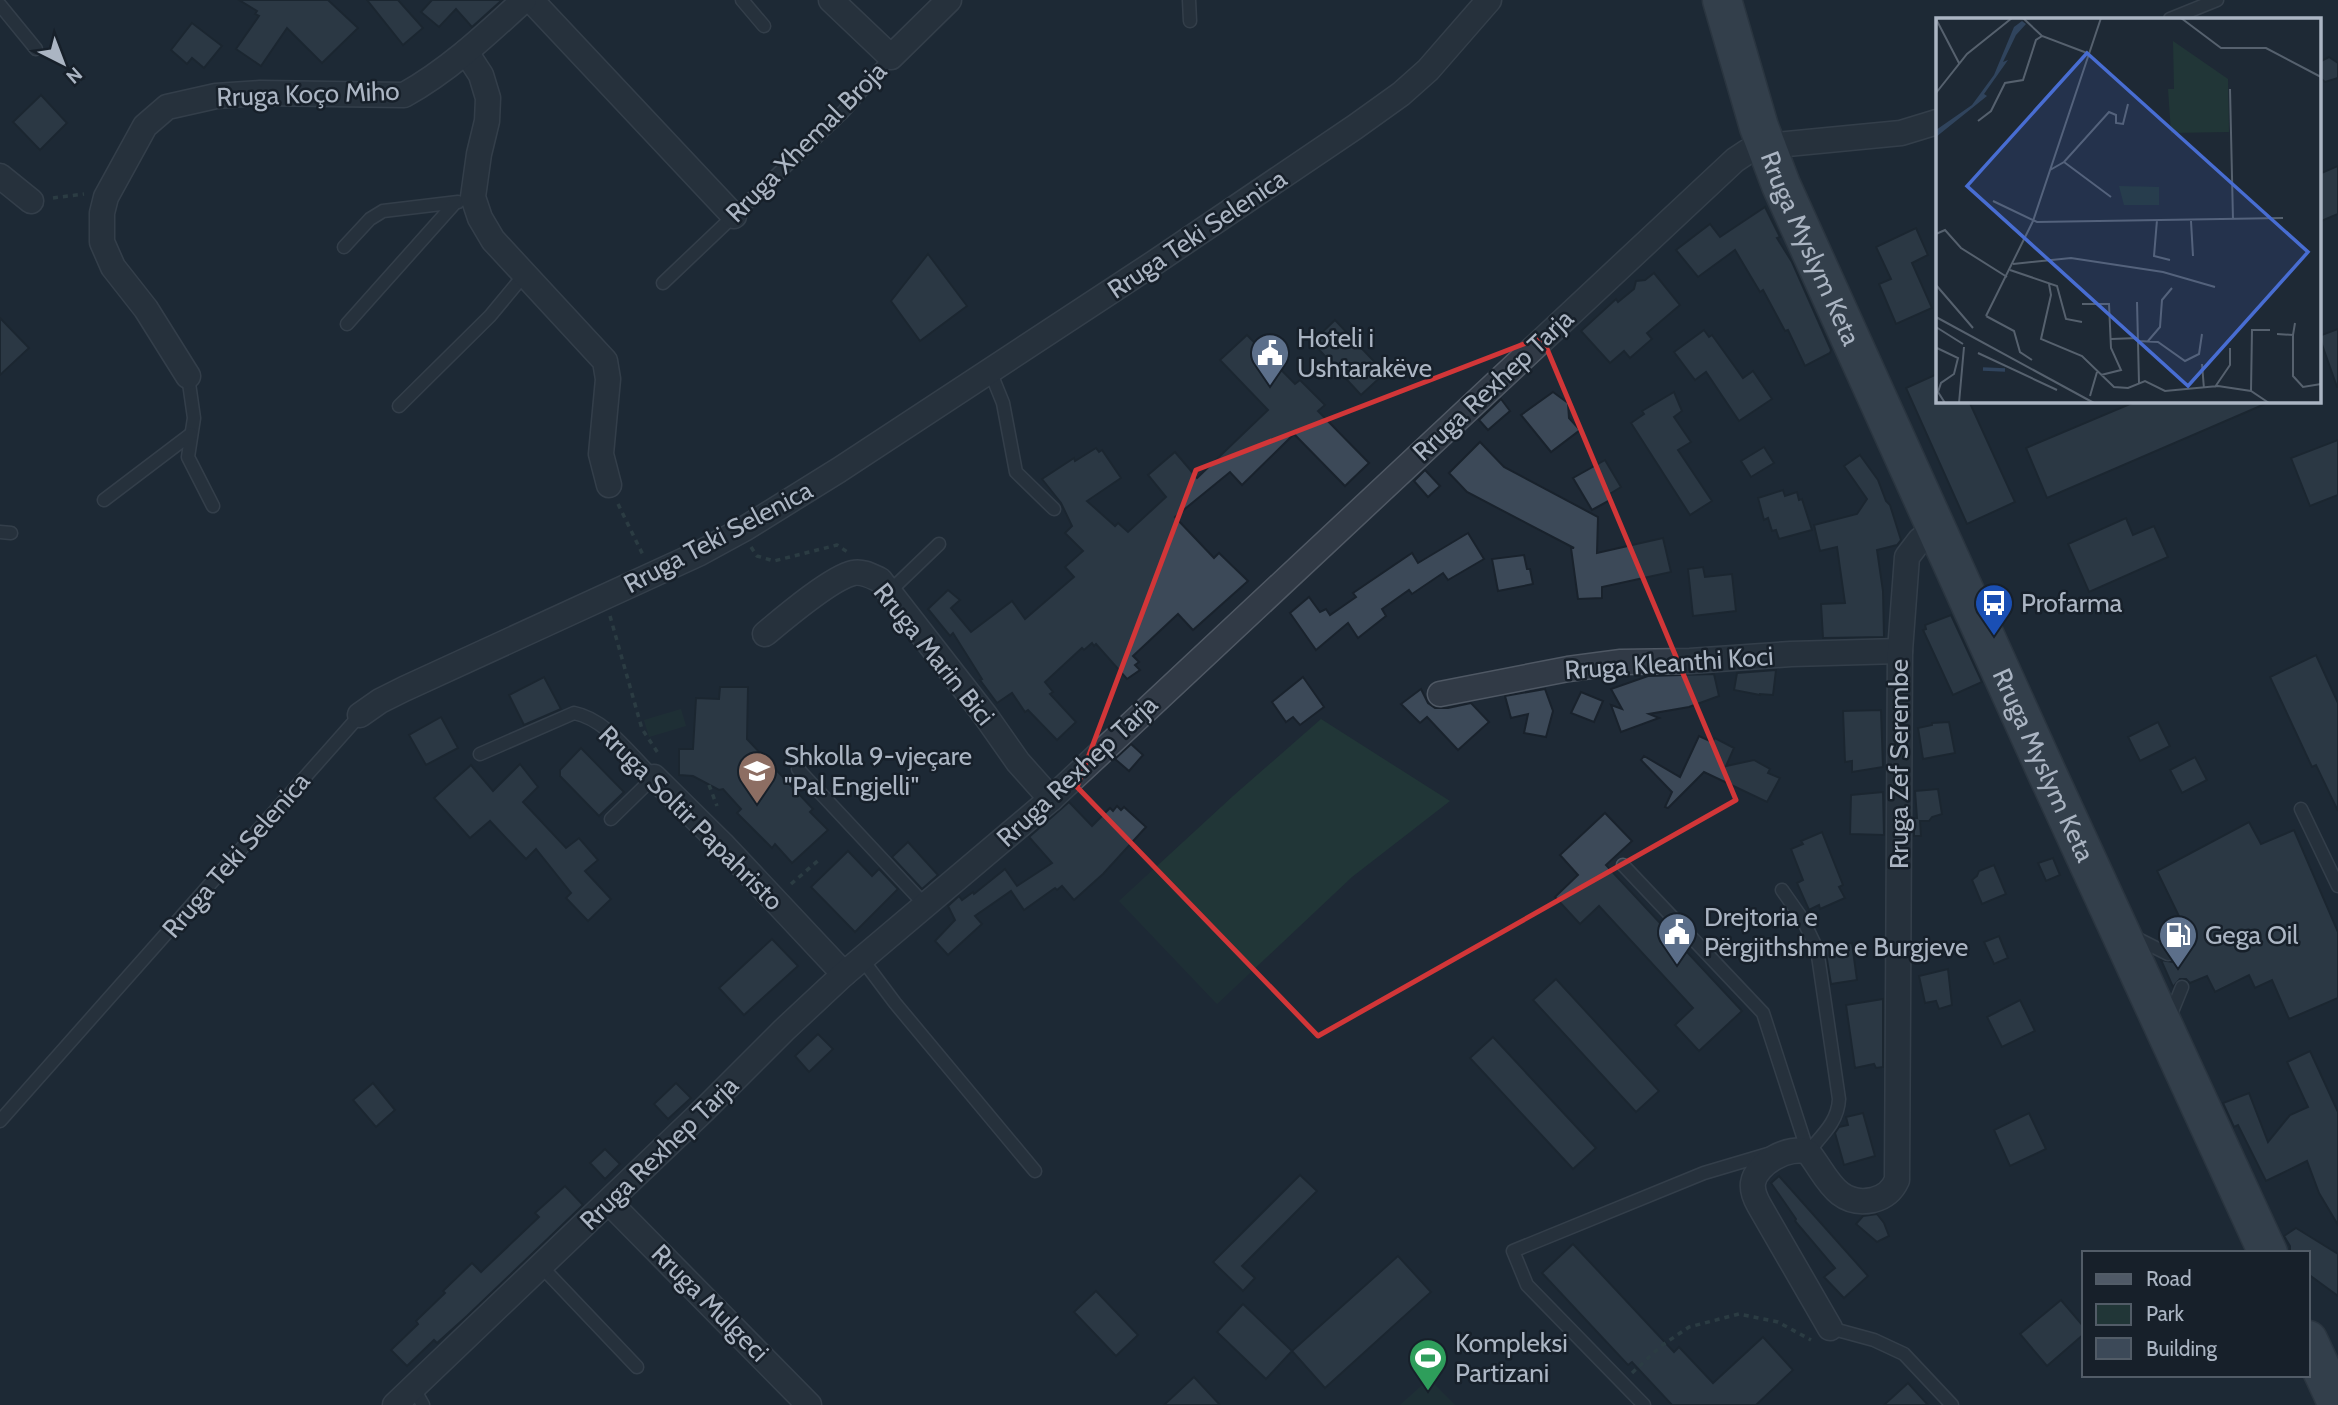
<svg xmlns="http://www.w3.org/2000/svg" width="2338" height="1405" viewBox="0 0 2338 1405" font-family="Cabin,sans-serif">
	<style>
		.green { fill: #213637 }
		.building { fill: #3c4958; stroke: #19222c; stroke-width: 2 }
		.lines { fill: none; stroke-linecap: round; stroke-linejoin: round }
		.lane-casing { stroke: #4f5864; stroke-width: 15 }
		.street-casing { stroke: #4f5864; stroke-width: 27 }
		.primary-casing { stroke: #3b444f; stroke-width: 41 }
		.path { stroke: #3d5254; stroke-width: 3.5; stroke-dasharray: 5 5; stroke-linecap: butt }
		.lane { stroke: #313a46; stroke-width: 12 }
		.street { stroke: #313a46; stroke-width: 24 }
		.primary { stroke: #4f5966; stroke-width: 38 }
		.marked { fill: none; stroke: #d23638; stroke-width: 5; stroke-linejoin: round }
		.labels { text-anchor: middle; stroke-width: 5; stroke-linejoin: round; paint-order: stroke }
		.street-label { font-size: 26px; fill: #abb5c3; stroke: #17202a }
		.poi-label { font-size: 26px; fill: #abb5c3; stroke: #17202a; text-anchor: start }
		.inset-river { fill: none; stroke: #30445d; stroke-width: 3.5 }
		.inset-road { fill: none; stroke: #56616e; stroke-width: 2 }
		.view { fill: #486dd2; fill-opacity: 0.15; stroke: #486dd2; stroke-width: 3.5 }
		.inset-edge { fill: none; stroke: #abb5c3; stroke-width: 3.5 }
	</style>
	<rect width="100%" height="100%" fill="#1e2935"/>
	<g class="green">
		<path d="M681,709L686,726L649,737L644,720Z"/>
		<path d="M1321,719L1450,801L1352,877L1217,1004L1119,901L1233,796Z"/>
		<path d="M1429,1379L1455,1405H1400Z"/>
	</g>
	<g class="building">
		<path d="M239,0H328L358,28L322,63L287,28L261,66L236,49L259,16L255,14L257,11Z"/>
		<path d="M367,0H398L423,28L403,45Z"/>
		<path d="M432,0H502L472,27L456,9L439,27L421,12Z"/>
		<path d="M192,23L222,46L204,68L192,58L187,64L171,50Z"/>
		<path d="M2329,57L2338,63V78L2325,82L2319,77V62Z"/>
		<path d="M41,95L67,123L40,150L13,122Z"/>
		<path d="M2338,166V214L2319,222V174Z"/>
		<path d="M1765,207L1780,237L1777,238L1792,262L1831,350L1830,353L1805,366L1788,330L1785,331L1763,290L1760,292L1735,250L1698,277L1676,250L1710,224L1720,237Z"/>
		<path d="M1916,228L1928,255L1912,263L1932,308L1896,324L1879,284L1891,279L1876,247Z"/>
		<path d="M928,254L967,306L920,341L891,301Z"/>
		<path d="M1654,273L1680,305L1647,333L1652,339L1630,358L1624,351L1610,363L1581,331L1616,299L1618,302L1634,289L1636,281L1645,280Z"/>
		<path d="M0,318L29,348L0,375Z"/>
		<path d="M1335,320L1385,373L1361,395L1312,342Z"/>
		<path d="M2338,329V387H2337L2319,336Z"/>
		<path d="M1704,330L1709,337L1712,335L1743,378L1753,371L1772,399L1739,421L1706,372L1695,380L1674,352Z"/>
		<path d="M1247,335L1295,384L1300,380L1325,405L1318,411L1369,463L1345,486L1294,434L1242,485L1230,472L1175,517L1214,558L1219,553L1248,581L1193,630L1178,614L1133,656L1139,662L1135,665L1140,670L1127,679L1096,644L1094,646L1092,643L1084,650L1082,648L1045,682L1053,692L1050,694L1076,722L1057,740L1028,710L1025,712L1012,693L997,703L980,680L982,679L953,633L950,636L928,609L948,590L960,600L951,608L971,632L1012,601L1025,619L1074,577L1065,567L1083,551L1065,533L1072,526L1061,503L1042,479L1074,458L1075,461L1096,448L1099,452L1102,450L1121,478L1087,501L1115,526L1118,523L1128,532L1166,497L1148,475L1175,452L1197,478L1268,410L1220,360Z"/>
		<path d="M1937,374V401H1969L2015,502L1967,524L1906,388Z"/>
		<path d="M1553,392L1568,403L1569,418L1580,430L1551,452L1521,415Z"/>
		<path d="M1674,392L1682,411L1674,417L1691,442L1678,450L1712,501L1690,515L1631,423L1644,414L1642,411Z"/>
		<path d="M1501,399L1510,411L1488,430L1479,420Z"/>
		<path d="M2137,401H2272L2047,498L2026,448Z"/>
		<path d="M2338,440V495L2310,506L2291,458Z"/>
		<path d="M1480,442L1504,467L1598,517L1597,553L1663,538L1671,572L1602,587V598L1578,599L1571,548H1574L1467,492L1449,473Z"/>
		<path d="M1764,447L1774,463L1751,477L1741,461Z"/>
		<path d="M1860,455L1878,480L1886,501L1890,505L1901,540L1897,545L1877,550L1883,591L1884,637L1823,638L1821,604L1845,603L1837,547L1820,551L1814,525L1857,514L1867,499L1844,466Z"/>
		<path d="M1605,460L1621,487L1610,494L1612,499L1592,510L1573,478Z"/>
		<path d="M1425,470L1440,486L1428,497L1414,481Z"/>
		<path d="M1783,490L1785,496L1797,492L1799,500L1802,499L1812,530L1779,539L1776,530L1772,531L1768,518L1764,520L1758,498Z"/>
		<path d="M2126,518L2133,535L2154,526L2168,557L2089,592L2068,544Z"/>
		<path d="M1468,533L1484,559L1448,580L1443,573L1412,594L1409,590L1382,609L1386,616L1358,638L1348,623L1316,650L1290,613L1309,597L1320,612L1326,609L1330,615L1356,597L1353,593L1412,553L1418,563Z"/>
		<path d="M1524,555L1527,569H1530L1533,584L1498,591L1492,559Z"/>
		<path d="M1703,567L1705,577L1732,574L1736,611L1693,616L1688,569Z"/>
		<path d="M1951,615L1982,682L1953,695L1923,630L1926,629L1925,625Z"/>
		<path d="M2316,655L2338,703V811L2316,765L2312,767L2270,677Z"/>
		<path d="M1776,670L1773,695L1760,694V695L1734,690L1737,673Z"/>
		<path d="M1714,674L1719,696L1689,707L1649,714L1659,718L1621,732L1611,705L1622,709L1611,689L1648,676Z"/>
		<path d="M544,677L561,709L524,725L509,695Z"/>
		<path d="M1303,677L1324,707L1300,725L1293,717L1286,722L1272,702Z"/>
		<path d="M720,687H748L747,739L813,809L810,812L828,830L792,863L775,844L772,848L737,813L741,809L723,789L719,790L693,776L679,775V749H693L696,698L719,699Z"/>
		<path d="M1421,689L1428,703L1435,708H1448L1471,703L1489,722L1458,750L1427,717L1420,723L1401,704Z"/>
		<path d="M1545,689L1553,711L1546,737L1524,733L1528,714L1511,718L1505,696Z"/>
		<path d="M1581,692L1603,701L1594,722L1571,713Z"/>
		<path d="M1881,710L1883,767L1852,772V761L1845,762L1843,711Z"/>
		<path d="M441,717L458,748L426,765L409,735Z"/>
		<path d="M1949,722L1955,753L1923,759L1918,728L1932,725V723Z"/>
		<path d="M2158,722L2170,746L2140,761L2128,737Z"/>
		<path d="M1699,736L1712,742L1715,738L1734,748L1726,766L1754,760L1770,769L1768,773L1780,778L1767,802L1704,772L1668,808L1665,807L1672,792L1641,760L1644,756L1680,777Z"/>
		<path d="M1131,744L1143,755L1129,771L1115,759Z"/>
		<path d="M581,748L624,792L599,816L560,776V770Z"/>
		<path d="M2195,757L2207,780L2182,793L2170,770Z"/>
		<path d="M520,764L538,787L523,802L566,848L579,838L598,860L585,871L611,899L588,921L566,898L571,893L536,849L526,859L490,821L470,838L434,798L471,765L493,791Z"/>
		<path d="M1938,789L1942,814L1932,817L1929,821H1920L1921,836H1914V818H1917L1915,791Z"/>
		<path d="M1883,792L1884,835L1850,834L1851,795Z"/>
		<path d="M1069,802L1092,826L1110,808L1113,811L1117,806L1121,810L1124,807L1146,827L1103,874L1074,900L1062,886L1057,890L1055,888L1024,910L1011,891L975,916L982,924L948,955L935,941L955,920L948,906L959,896L962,900L973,892L974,894L1005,869L1017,886L1052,863L1029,837Z"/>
		<path d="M1605,813L1632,841L1606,865L1742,1011L1699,1051L1675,1025L1693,1008L1599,906L1580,924L1555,897L1578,875L1560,855Z"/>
		<path d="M2249,822L2261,844L2294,830L2338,932V998L2289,1019L2272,980L2255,988L2249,975L2215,992L2207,976L2190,983L2186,979H2180L2173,987L2161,960L2172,962L2176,957V950L2192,943L2157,871Z"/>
		<path d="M1822,832L1843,885L1839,887L1845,898L1820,909L1819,905L1809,910L1797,883L1803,880L1791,849L1803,844L1801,841Z"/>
		<path d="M908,842L938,875L922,889L892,857Z"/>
		<path d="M848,851L872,876L879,869L898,889L855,932L811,887Z"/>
		<path d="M2053,858L2060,875L2046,881L2038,863Z"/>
		<path d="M1994,865L2006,894L1982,904L1972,880L1977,876L1979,871Z"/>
		<path d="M1999,936L2008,958L1994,964L1984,942Z"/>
		<path d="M772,939L798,966L744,1015L719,988Z"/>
		<path d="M1852,943L1857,980L1831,984L1825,947Z"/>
		<path d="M1948,969L1952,1005L1939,1009L1936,1001L1925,1003L1919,976Z"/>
		<path d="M1556,979L1659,1091L1636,1112L1533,1000Z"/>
		<path d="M1883,999V1067L1876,1068L1874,1064L1855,1068L1846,1005Z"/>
		<path d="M2020,1000L2035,1031L2002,1047L1987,1017Z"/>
		<path d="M818,1034L833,1049L809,1072L795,1056Z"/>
		<path d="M1493,1037L1596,1148L1573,1169L1470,1058Z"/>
		<path d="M2310,1051L2338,1112V1225L2319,1193L2307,1161L2266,1181L2238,1125L2234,1127L2223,1103L2249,1093L2268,1142L2290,1115L2308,1107L2287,1062Z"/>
		<path d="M373,1083L395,1110L376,1127L353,1100Z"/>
		<path d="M676,1083L691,1098L668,1119L654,1104Z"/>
		<path d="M1863,1113L1875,1156L1844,1165L1835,1133L1839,1127L1848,1125L1846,1117Z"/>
		<path d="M2029,1113L2046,1149L2010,1166L1994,1130Z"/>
		<path d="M605,1149L620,1164L605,1179L590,1163Z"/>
		<path d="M1300,1175L1317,1191L1242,1266L1255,1278L1243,1291L1213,1262Z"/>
		<path d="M1779,1176L1868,1276L1844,1298L1824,1277L1835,1268L1795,1221L1796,1219L1771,1183Z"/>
		<path d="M565,1186L583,1205L467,1316L437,1343L434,1340L407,1366L391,1350L418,1324L416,1321L445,1293L443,1291L472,1263L481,1272L539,1217L535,1213Z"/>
		<path d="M1877,1214L1884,1223L1889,1236L1877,1242L1856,1224L1863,1216Z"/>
		<path d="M2296,1228L2338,1254V1296L2308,1274V1253H2290V1246L2284,1236Z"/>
		<path d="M1573,1244L1674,1352L1679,1347L1713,1383L1763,1337L1793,1370L1756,1405H1672L1632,1362L1628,1365L1542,1273Z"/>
		<path d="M1398,1256L1431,1292L1325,1388L1292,1351Z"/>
		<path d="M1096,1291L1138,1335L1116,1356L1074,1312Z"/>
		<path d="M2061,1300L2084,1327V1334L2047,1366L2020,1334Z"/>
		<path d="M1243,1304L1292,1351L1266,1379L1217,1332Z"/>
		<path d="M1194,1377L1220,1405H1164Z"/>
		<path d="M1908,1383L1928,1405H1884Z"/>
	</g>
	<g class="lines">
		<defs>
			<g id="lane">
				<path d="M742,0L764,26"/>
				<path d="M1189,0L1190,21"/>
				<path d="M0,5L36,49"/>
				<path d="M2170,19L2217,0"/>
				<path d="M344,247L370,219L383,211L458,202"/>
				<path d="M663,283L843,112L891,57"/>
				<path d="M347,324L455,203"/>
				<path d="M990,371L1003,403L1016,472L1054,509"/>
				<path d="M188,376L194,418L188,457L213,506"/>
				<path d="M399,406L490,316L524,275"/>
				<path d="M104,500L191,434"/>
				<path d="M0,532L11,533"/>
				<path d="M890,591L939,544"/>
				<path d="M480,754L574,713C606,719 631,755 654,777L611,819"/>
				<path d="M798,769L926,906"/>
				<path d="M2301,809L2338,886"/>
				<path d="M1623,865L1763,1013L1808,1152"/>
				<path d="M1782,890L1803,920L1817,949L1839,1099C1838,1122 1822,1135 1808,1152"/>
				<path d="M2132,936L2168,954"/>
				<path d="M862,959L895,1003L1035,1171"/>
				<path d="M2169,1019L2182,987"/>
				<path d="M0,1121L360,715"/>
				<path d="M541,1266L637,1367"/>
				<path d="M1830,1328L1874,1340L1904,1354L1952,1405"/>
				<path d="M413,1387L423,1405"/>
				<path d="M1644,1405L1527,1285L1513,1251L1704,1173L1768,1154"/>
			</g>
			<g id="street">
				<path d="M531,0L734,216"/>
				<path d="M831,0L891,57L949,0"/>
				<path d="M466,52L481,75L488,98L487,121L479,154L473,197L480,218L493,240L605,361L608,379L601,454L609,485"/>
				<path d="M0,176L31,201"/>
				<path d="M188,376L146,309L113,267L102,242V213L106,197L145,126L167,107L216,96L260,93L404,95C449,70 487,34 524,0"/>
				<path d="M765,634C783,619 831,578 853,573C863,571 871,576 880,580L985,715L1018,762L1051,799"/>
				<path d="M1440,694L1568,669L1621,662L1690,661L1791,654L1900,651"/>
				<path d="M360,715L380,701L404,689L700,553L744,529L839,470L1154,263L1355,127L1401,94L1428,70L1489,0"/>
				<path d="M654,777L722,844L844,974"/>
				<path d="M609,1202L809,1405"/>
				<path d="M1830,1328L1759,1205C1755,1198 1752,1191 1753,1183C1756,1163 1790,1145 1808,1152C1826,1174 1836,1208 1873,1200C1885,1197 1892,1191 1897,1180L1900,651L1907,557L1920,540L1936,528"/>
				<path d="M395,1405L705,1109L784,1030L844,974L1051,799L1735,160L1747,152L1766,146L1901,133L1937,122"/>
			</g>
			<g id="primary">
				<path id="s1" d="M1722,0L1759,127L1781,185L2046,771L2268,1253"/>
				<path d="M2308,1340L2338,1405"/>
			</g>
		</defs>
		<use href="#lane" class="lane-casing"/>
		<use href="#street" class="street-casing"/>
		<use href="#primary" class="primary-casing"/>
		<g class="path">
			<path d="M53,198L84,194"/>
			<path d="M618,504L644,557"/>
			<path d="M751,547L757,556L774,561L837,545L849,553"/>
			<path d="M610,616L642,729L660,756"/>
			<path d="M709,785L717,806"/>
			<path d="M791,884L820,859"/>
			<path d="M1632,1373L1661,1346L1689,1327L1739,1314L1778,1322L1811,1340"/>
		</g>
		<use href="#lane" class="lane"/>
		<use href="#street" class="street"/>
		<use href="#primary" class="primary"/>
	</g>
	<path d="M0 0H2338V1405H0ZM1542,337L1736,800L1318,1036L1077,787L1196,470Z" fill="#1e2935" fill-opacity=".55" fill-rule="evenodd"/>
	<path class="marked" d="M1542,337L1736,800L1318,1036L1077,787L1196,470Z"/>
	<defs>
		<symbol id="civic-pin" viewBox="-11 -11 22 30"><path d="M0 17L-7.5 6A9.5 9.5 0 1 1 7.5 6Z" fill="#5c6f8a" stroke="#17202a"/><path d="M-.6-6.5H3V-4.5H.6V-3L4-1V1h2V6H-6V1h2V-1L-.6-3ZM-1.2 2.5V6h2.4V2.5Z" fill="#fff"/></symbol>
		<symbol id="bus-pin" viewBox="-11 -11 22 30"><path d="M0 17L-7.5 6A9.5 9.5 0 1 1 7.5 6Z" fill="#1a4fb4" stroke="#17202a"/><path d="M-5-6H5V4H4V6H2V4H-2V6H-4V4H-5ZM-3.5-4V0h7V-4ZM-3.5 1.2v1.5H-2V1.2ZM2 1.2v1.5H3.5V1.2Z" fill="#fff"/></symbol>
		<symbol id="school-pin" viewBox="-11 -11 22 30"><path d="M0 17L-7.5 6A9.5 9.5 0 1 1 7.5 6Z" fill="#8d6e63" stroke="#17202a"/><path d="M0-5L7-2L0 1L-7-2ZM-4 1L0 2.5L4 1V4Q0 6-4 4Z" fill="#fff"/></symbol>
		<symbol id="fuel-pin" viewBox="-11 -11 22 30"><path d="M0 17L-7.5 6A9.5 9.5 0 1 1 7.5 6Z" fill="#5c6f8a" stroke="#17202a"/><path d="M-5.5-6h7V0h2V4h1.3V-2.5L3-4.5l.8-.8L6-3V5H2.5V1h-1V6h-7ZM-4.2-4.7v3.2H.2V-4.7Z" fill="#fff"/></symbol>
		<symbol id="stadium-pin" viewBox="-11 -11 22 30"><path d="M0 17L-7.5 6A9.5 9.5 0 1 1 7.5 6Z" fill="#2e9e5b" stroke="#17202a"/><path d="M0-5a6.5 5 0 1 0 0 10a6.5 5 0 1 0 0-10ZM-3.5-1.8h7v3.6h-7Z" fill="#fff"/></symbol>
	</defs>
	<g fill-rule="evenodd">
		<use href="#civic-pin" x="1248" y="331" width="44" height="60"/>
		<use href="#bus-pin" x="1972" y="581" width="44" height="60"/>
		<use href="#school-pin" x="735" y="749" width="44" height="60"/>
		<use href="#civic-pin" x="1655" y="910" width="44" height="60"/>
		<use href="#fuel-pin" x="2156" y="913" width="44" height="60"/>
		<use href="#stadium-pin" x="1406" y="1336" width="44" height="60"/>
	</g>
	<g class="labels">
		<g class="street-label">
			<text transform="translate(308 94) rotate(-2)" y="9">Rruga Koço Miho</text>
			<text transform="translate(806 142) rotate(-45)" y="9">Rruga Xhemal Broja</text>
			<text transform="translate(1197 234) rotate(-34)" y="9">Rruga Teki Selenica</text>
			<text dy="9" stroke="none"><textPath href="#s1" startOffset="264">Rruga Myslym Keta</textPath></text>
			<text transform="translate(1493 385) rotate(-43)" y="9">Rruga Rexhep Tarja</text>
			<text transform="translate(718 537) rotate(-28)" y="9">Rruga Teki Selenica</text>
			<text transform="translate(934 654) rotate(51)" y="9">Rruga Marin Bici</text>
			<text transform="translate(1669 663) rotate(-4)" y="9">Rruga Kleanthi Koci</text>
			<text transform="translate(1899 764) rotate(-90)" y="9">Rruga Zef Serembe</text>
			<text dy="9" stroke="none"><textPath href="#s1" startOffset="831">Rruga Myslym Keta</textPath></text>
			<text transform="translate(1077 771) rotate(-43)" y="9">Rruga Rexhep Tarja</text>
			<text transform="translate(691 818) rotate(45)" y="9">Rruga Soltir Papahristo</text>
			<text transform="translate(236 855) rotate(-49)" y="9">Rruga Teki Selenica</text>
			<text transform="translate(659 1153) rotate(-44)" y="9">Rruga Rexhep Tarja</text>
			<text transform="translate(710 1303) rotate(45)" y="9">Rruga Mulgeci</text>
		</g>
		<g class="poi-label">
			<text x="1297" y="347">Hoteli i<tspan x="1297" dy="30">Ushtarakëve</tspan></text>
			<text x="2021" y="612">Profarma</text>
			<text x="784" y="765">Shkolla 9-vjeçare<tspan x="784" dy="30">"Pal Engjelli"</tspan></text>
			<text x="1704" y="926">Drejtoria e<tspan x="1704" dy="30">Përgjithshme e Burgjeve</tspan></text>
			<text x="2205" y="944">Gega Oil</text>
			<text x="1455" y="1352">Kompleksi<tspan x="1455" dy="30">Partizani</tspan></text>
		</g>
	</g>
	<g transform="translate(1936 18)">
		<rect width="385" height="385" fill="#1e2935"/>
		<path d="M237,23L292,61L293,114L235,115L232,71H238ZM183,168L223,169V187H188Z" fill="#213637"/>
		<path d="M86,3L90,6L80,17L67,44L72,42L48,76L51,78L0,119V112L36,87L58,57L78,9Z" fill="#30445d"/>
		<path class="inset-river" d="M47,351L69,352"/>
		<path class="inset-road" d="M87,0L106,18L151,35M245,0L285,30H330L385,59M0,1L23,45M294,71L297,202M0,75L31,36L76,0M42,103L55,93L69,65L87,62L100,22L106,18M128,144L175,179M114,152L128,144L173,94L180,97V105L187,106L192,86M57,183L101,204L347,200M221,202L218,238L234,242M255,203L257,238M0,216L9,212L25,230L71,259M77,246L135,240L227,254L279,269M74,252L121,268L130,301L146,304M113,266L115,277L105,321L146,338L178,369L192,370L209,363L229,373L282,368L315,373L333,385M0,267L37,310M201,284L203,365M146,286H173L175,330L185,352L165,357M50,298L78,313L84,334L96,342M50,298L97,203L165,0M0,299L158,385M0,309L27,326M341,316L357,317L359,305M357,317V358L367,369L385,366M175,321L202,320M202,323L222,324L249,343L263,336L266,316M212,323L224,309L226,282L236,270M1,330L22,340L18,356L5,365L2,374L9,385M42,335L121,372M266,346L268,371M279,369L294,347V330M315,373L316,312H334M154,378L161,354M23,385L28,329"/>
		<path class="view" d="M151,35L372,234L252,368L31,168Z"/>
		<rect width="385" height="385" class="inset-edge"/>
	</g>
	<rect x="2082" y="1251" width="228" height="126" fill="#17202a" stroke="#525c67" stroke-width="2"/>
	<rect x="2096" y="1274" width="35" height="10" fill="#4f5966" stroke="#525c67" stroke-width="2"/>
	<text x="2146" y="1286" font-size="21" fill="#abb5c3">Road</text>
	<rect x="2096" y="1304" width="35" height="21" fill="#213637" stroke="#525c67" stroke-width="2"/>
	<text x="2146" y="1321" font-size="21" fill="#abb5c3">Park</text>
	<rect x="2096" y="1338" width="35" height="21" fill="#3c4958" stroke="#525c67" stroke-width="2"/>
	<text x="2146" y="1356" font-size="21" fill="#abb5c3">Building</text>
	<g transform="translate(63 63) rotate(138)" stroke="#17202a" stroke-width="5" paint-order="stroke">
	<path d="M0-5L12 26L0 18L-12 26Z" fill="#abb5c3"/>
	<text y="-10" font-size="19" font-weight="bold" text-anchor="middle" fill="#abb5c3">N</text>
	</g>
</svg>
